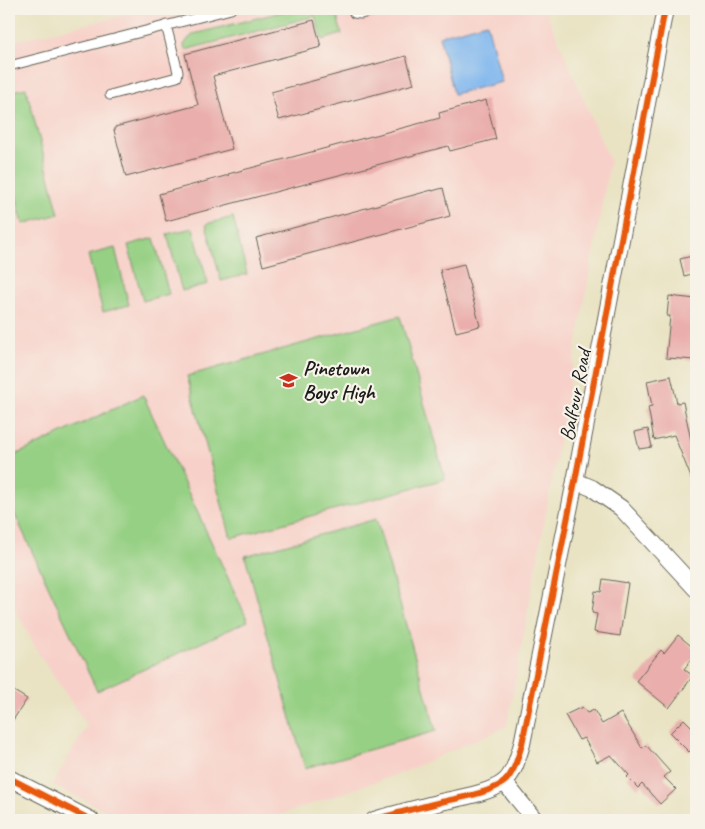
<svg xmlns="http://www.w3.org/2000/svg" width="705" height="829" viewBox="0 0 705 829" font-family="Caveat,sans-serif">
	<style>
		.built { fill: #f7d1c9 }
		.green { fill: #96d084; stroke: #597650 }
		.water { fill: #7eb6ee; stroke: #4d6985 }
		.building { fill: #eaaeac }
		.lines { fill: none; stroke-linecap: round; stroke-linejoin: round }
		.lane-casing { stroke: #646256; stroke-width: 11 }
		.street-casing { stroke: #646256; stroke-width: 18 }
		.lane { stroke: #fff; stroke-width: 9 }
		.street { stroke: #fff; stroke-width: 16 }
		.cycleway-casing { stroke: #f7f3e8; stroke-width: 9 }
		.cycleway { stroke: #e8590c; stroke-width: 6 }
		.labels { text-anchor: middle; stroke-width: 4.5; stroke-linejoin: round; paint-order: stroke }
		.poi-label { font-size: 21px; font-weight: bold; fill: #1c1c1c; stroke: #f7f3e8; text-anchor: start }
		.street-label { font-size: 21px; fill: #1c1c1c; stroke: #f7f3e8 }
	</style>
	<rect width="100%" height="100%" fill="#f7f3e8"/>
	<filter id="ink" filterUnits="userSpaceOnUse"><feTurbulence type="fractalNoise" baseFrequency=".02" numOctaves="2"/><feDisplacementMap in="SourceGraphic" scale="10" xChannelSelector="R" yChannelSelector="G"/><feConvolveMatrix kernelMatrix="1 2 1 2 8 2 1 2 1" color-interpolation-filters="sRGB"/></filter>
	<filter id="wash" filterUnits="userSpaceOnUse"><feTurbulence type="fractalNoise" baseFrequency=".0096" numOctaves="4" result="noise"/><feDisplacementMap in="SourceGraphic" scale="20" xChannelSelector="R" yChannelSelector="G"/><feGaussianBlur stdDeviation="1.12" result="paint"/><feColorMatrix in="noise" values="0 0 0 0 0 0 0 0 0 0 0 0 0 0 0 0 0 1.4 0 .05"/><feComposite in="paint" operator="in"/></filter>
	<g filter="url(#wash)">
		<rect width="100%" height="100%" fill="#e9e3c3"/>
		<path class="built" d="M150,9H545L610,161L507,726L404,772L265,820H126L52,785L87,726L39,654L9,598V42Z"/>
		<g class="green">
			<path d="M293,9H333L337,16L342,34L322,40L315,16L185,50L184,45L188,39L194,34Z"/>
			<path d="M26,88L59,214L23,224L9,169V92Z"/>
			<path d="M233,217L247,274L221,281L206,224Z"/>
			<path d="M193,228L208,284L182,291L167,234Z"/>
			<path d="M154,238L169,294L143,301L128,245Z"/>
			<path d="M115,248L129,305L103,312L88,255Z"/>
			<path d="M400,316L445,479L231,538L187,376Z"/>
			<path d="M143,395L248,621L97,691L9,502V458Z"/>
			<path d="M376,519L436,731L305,768L245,556Z"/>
		</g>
		<path class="water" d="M487,23L502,82L454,94L439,36Z"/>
		<g id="blocks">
			<g class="building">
				<path d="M314,20L321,47L213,76L232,149L126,177L114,130H115V127L198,105L185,54Z"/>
				<path d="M406,56L414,84L279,120L271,92Z"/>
				<path d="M486,100L496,139L450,151L448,146L166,221L159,194L229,175L228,174L440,118L439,113Z"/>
				<path d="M443,188L450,216L263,266L256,238L432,190V191Z"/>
				<path d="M696,255V273L684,276L680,259Z"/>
				<path d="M464,264L480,326L456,332L440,270Z"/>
				<path d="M669,296L696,299V360L666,358L670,316H667Z"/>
				<path d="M671,376L677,403L683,402L693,450L696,449V490L674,435L654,440L648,407L652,406L647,381Z"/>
				<path d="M648,429L652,447L639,449L635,432Z"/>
				<path d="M603,579L628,583L620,636L594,632L597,614L592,613L595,591L601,592Z"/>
				<path d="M678,635L696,650V654L684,669L693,676L669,708L636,681L661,650L664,653Z"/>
				<path d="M9,688L27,699L9,726Z"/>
				<path d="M582,707L587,713L594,710L602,724L621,713L642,748L646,745L670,772L664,777L676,789L660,804L642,784L638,788L627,777L629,775L611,755L597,762L584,738L579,740L565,715Z"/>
				<path d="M684,719L696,731V745L689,752L670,733Z"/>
			</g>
		</g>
	</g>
	<g filter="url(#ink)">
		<use href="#blocks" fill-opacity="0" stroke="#646256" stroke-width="1"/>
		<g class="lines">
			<defs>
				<g id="lane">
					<path d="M353,9L354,13L361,14L380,9"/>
					<path d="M9,66L231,9"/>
					<path d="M110,95L177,77L178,72L166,25"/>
				</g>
				<g id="street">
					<path d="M575,481L592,488L621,508L696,589"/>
					<path d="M9,778L91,820"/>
					<path d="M504,782L535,820"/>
					<path d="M374,820C396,813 419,808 441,802C459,798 490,793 504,782C514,774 518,757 522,744L575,481L665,9"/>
				</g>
			</defs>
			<use href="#lane" class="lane-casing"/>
			<use href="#street" class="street-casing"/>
			<use href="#lane" class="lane"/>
			<use href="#street" class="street"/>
			<defs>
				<g id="cycleway">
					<path d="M9,778L91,820"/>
					<path d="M374,820C396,813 419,808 441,802C459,798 490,793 504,782C514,774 518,757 522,744L575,481L665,9"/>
				</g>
			</defs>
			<use href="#cycleway" class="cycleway-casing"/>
			<use href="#cycleway" class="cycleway"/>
		</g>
	</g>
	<defs>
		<symbol id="school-bare" viewBox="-9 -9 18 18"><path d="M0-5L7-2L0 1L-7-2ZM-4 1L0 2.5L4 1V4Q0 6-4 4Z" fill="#c8321e" stroke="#f7f3e8" stroke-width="2.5" paint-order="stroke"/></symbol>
	</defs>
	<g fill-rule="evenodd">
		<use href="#school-bare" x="276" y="368" width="25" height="25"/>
	</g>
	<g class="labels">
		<g class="poi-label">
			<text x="303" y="375">Pinetown<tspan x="303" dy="24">Boys High</tspan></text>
		</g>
		<g class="street-label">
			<text transform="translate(575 395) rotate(-79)" y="7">Balfour Road</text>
		</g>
	</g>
	<rect width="705" height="829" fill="none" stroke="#f7f3e8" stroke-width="30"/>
</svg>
